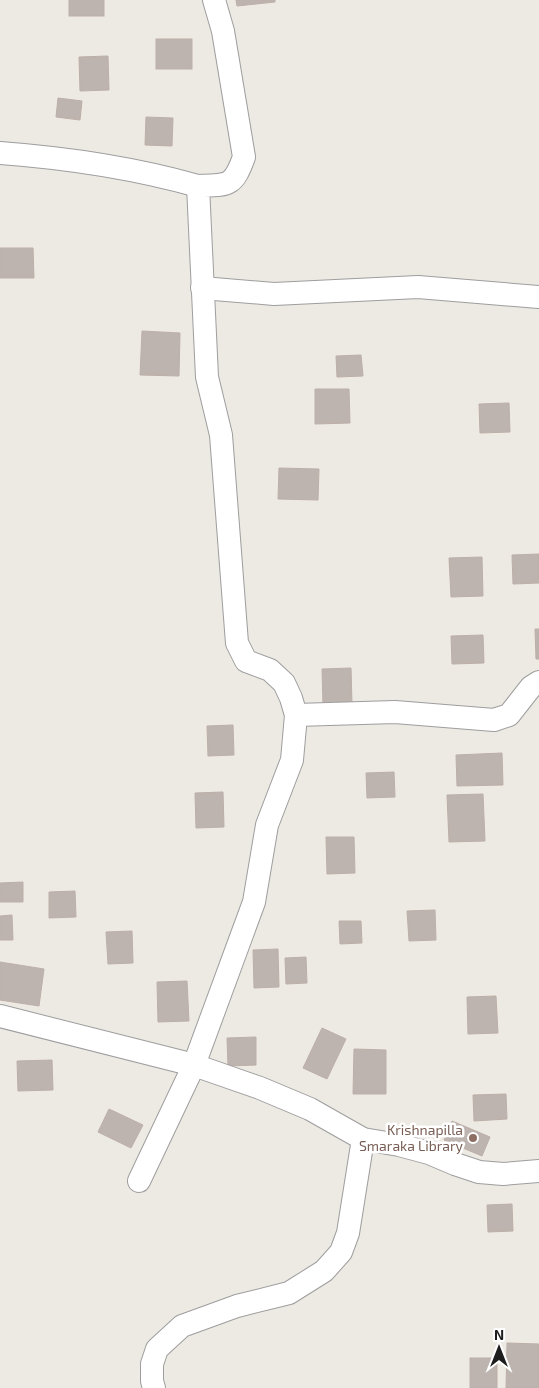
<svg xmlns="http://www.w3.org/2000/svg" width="539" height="1388" viewBox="0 0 539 1388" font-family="'Exo 2',sans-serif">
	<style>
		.building { fill: #bdb4b0; stroke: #bdafa7 }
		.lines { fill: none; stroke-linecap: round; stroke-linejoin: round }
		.minor-casing { stroke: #9e9e9e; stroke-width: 24 }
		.minor { stroke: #fff; stroke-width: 22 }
		.education-dot { fill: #8d6e63; stroke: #fff; stroke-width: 2 }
		.labels { text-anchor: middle; stroke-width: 5; stroke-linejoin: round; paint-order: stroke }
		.education-label { font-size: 14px; fill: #785e54; stroke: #fff; text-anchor: end }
	</style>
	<rect width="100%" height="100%" fill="#ede9e3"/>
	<g class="building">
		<rect x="69" y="0" width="35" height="16"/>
		<path d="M236,0H275V2L237,6Z"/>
		<rect x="156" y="39" width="36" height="30"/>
		<path d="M108,56L109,90L80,91L79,57Z"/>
		<path d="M58,98L82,101L80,120L56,117Z"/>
		<path d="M146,117L173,118L172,146L145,145Z"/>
		<path d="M0,248H33L34,278H0Z"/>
		<path d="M142,331L180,333L179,376L140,375Z"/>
		<path d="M361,355L363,376L337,377L336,356Z"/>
		<path d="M315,389H349L350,423L315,424Z"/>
		<path d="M509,403L510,432L480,433L479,404Z"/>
		<path d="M279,468L319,469L318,500L278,499Z"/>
		<path d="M539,554V583L513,584L512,555Z"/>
		<path d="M482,557L483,596L451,597L449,558Z"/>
		<path d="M535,629H539V659H536Z"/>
		<path d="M483,635L484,663L452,664L451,636Z"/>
		<path d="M351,668L352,704L323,705L322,669Z"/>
		<path d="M233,725L234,755L208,756L207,726Z"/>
		<path d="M502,753L503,785L457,786L456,755Z"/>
		<path d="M394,772L395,797L367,798L366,773Z"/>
		<path d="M223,792L224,827L196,828L195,793Z"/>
		<path d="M483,794L485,841L449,842L447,795Z"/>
		<path d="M326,837H354L355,873L327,874Z"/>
		<path d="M23,882V902H0V883Z"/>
		<path d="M75,891L76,917L49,918V892Z"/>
		<path d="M435,910L436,940L409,941L407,911Z"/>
		<path d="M12,915L13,940H0V916Z"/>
		<path d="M339,921H361L362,943L340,944Z"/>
		<path d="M132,931L133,963L108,964L106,932Z"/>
		<path d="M278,949L279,987L254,988L253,950Z"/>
		<path d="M306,957L307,983L286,984L285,958Z"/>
		<path d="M0,962L44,969L39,1006L0,1000Z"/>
		<path d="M187,981L189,1021L158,1022L157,982Z"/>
		<path d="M496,996L498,1033L468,1034L467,997Z"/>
		<path d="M322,1028L346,1039L327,1079L303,1068Z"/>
		<path d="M256,1037V1065L228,1066L227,1038Z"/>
		<path d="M354,1049L386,1050V1094H353Z"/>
		<path d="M52,1060L53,1090L18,1091L17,1061Z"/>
		<path d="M506,1094L507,1119L474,1121L473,1095Z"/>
		<path d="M109,1109L143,1125L131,1148L98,1132Z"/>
		<path d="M452,1121L490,1137L482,1156L444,1140Z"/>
		<path d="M512,1204L513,1231L488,1232L487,1205Z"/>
		<path d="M507,1343L539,1344V1388H506Z"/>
		<rect x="470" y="1358" width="27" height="30"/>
	</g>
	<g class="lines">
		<defs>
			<g id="minor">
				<path d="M0,153C67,158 134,168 198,186"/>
				<path d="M202,288L274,294L418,287L539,297"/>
				<path d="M296,715L395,712L494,720L509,715L531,687L539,682"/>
				<path d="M0,1016L194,1065L260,1088L310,1109L363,1139L399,1145L429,1153L455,1164L479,1172L503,1174L539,1171"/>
				<path d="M139,1181L194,1065L254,902L267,825L292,760L296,715L291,698L284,683L270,670L246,661L237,643L221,435L207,377L198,186C229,185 233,187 244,157L223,31L214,0"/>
				<path d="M154,1388L152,1381V1364L157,1349L182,1326L237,1306L289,1293L324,1271L341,1252L348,1233L363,1139"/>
			</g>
		</defs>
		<use href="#minor" class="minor-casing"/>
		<use href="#minor" class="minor"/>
	</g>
	<circle class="education-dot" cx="473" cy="1138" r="5"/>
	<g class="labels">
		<g class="education-label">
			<text x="463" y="1135">Krishnapilla<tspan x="463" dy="16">Smaraka Library</tspan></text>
		</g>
	</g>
	<g transform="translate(499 1348)" stroke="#ffffff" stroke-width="4" paint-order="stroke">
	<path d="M0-4L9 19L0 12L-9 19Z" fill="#1d1d1d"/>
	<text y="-8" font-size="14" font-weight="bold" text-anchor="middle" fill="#1d1d1d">N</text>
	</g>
</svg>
